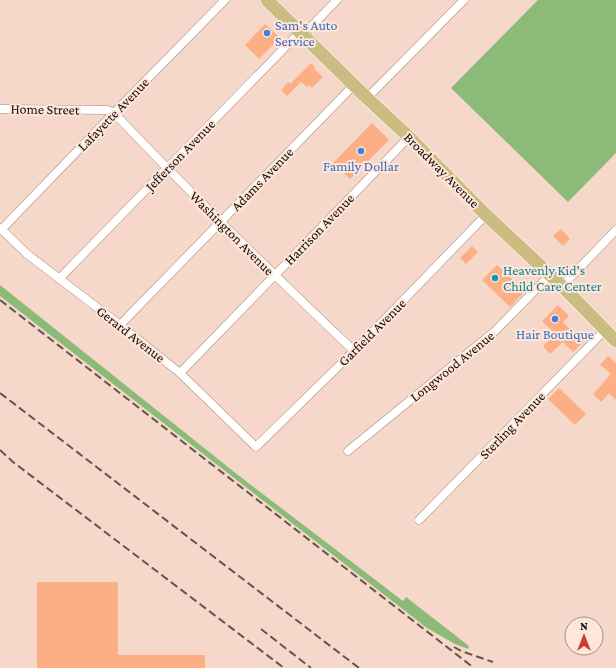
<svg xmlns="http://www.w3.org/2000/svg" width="616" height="668" viewBox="0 0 616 668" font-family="'Crimson Pro',serif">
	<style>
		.green { fill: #8cbb79 }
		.building { fill: #fcae85 }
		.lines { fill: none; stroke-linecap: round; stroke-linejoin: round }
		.minor-casing { stroke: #a78c7e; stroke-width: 9 }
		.primary-casing { stroke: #fff; stroke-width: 14 }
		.minor { stroke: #fff; stroke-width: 8 }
		.primary { stroke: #cbbc81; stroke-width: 13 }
		.rail { stroke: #64544c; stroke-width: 2; stroke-dasharray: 8 4; stroke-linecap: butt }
		.shop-dot { fill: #3f7fe0; stroke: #fee6da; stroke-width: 1.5 }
		.culture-dot { fill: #0f9aa8; stroke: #fee6da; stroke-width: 1.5 }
		.labels { text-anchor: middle; stroke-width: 4; stroke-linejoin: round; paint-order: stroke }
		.shop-label { font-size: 14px; fill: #366cbe; stroke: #fee6da }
		.street-label { font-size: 14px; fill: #130a06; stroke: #fee6da }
		.culture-label { font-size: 14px; fill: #0d838f; stroke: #fee6da; text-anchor: start }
	</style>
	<rect width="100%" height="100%" fill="#f5d8c9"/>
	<g class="green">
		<path d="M538,0H616V153L568,202L451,88Z"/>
		<path d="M0,285L238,475L403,601L406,597L469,646L468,649L455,644L427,628L0,296Z"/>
	</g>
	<g class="building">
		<path d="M265,24L280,38L259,59L245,45Z"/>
		<path d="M311,63L316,68L314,69L323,77L312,88L309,85L307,87L301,82L287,96L281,90L288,82L290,84Z"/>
		<path d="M372,123L389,140L350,179L333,163Z"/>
		<path d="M561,229L570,239L563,246L553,236Z"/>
		<path d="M472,246L478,252L466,264L460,258Z"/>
		<path d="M497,265L525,291L510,307L482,280Z"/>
		<path d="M558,305L569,316L563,322L583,342L573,352L563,342L550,354L543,346L555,334L542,321Z"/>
		<path d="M608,356L616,363V400L609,393L601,402L593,394L611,374L600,365Z"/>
		<path d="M559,388L586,414L575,425L548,399Z"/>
		<path d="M37,582H118V655H205V668H37Z"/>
	</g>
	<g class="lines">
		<defs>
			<g id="minor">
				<path d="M303,35L337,0"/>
				<path d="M367,98L464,0"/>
				<path d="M0,109L107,110L114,113C191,194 272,273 354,351"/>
				<path d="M0,228L27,254L120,325L180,373L256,447L354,351L486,215"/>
				<path d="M1,230L114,113L225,0"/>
				<path d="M59,279L300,32"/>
				<path d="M562,286L616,230"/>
				<path d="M120,325L354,85"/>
				<path d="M180,373L409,137"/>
				<path d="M348,451L495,331L550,275"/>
				<path d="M419,520L605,330"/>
			</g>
			<path id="primary" d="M267,0L367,98L409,137L486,215L562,286L616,341"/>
		</defs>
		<use href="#minor" class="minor-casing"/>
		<use href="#primary" class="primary-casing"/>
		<use href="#minor" class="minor"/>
		<use href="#primary" class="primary"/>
		<g class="rail">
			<path d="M0,300L474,668"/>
			<path d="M0,393L359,668"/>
			<path d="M0,450L13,462L284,668"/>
			<path d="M261,629L311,668"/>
			<path d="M454,647L461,651L493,662"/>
		</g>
	</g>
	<g class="shop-dot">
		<circle cx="267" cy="33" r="4"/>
		<circle cx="361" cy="151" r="4"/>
		<circle cx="555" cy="319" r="4"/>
	</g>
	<circle class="culture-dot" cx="495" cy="278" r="4"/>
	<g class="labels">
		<g class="shop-label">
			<text x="275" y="30" text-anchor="start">Sam's Auto<tspan x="275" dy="16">Service</tspan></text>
			<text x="361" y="171">Family Dollar</text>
			<text x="555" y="339">Hair Boutique</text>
		</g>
		<g class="street-label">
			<text transform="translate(45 109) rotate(1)" y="5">Home Street</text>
			<text transform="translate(113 114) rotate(-46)" y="5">Lafayette Avenue</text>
			<text transform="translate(180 155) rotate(-46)" y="5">Jefferson Avenue</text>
			<text transform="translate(442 170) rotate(45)" y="5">Broadway Avenue</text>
			<text transform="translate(262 179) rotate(-46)" y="5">Adams Avenue</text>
			<text transform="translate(319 229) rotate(-46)" y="5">Harrison Avenue</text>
			<text transform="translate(232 233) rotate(45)" y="5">Washington Avenue</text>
			<text transform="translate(372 332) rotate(-45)" y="5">Garfield Avenue</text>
			<text transform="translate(131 334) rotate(38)" y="5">Gerard Avenue</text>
			<text transform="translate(452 366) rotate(-39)" y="5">Longwood Avenue</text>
			<text transform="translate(512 425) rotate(-46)" y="5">Sterling Avenue</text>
		</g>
		<g class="culture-label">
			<text x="503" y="275">Heavenly Kid's<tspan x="503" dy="16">Child Care Center</tspan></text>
		</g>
	</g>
	<g transform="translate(584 636)"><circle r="19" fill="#fee6da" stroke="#a08e85"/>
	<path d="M0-3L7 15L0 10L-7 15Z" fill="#cb3e31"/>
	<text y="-6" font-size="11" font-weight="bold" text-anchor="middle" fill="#130a06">N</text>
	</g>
</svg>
